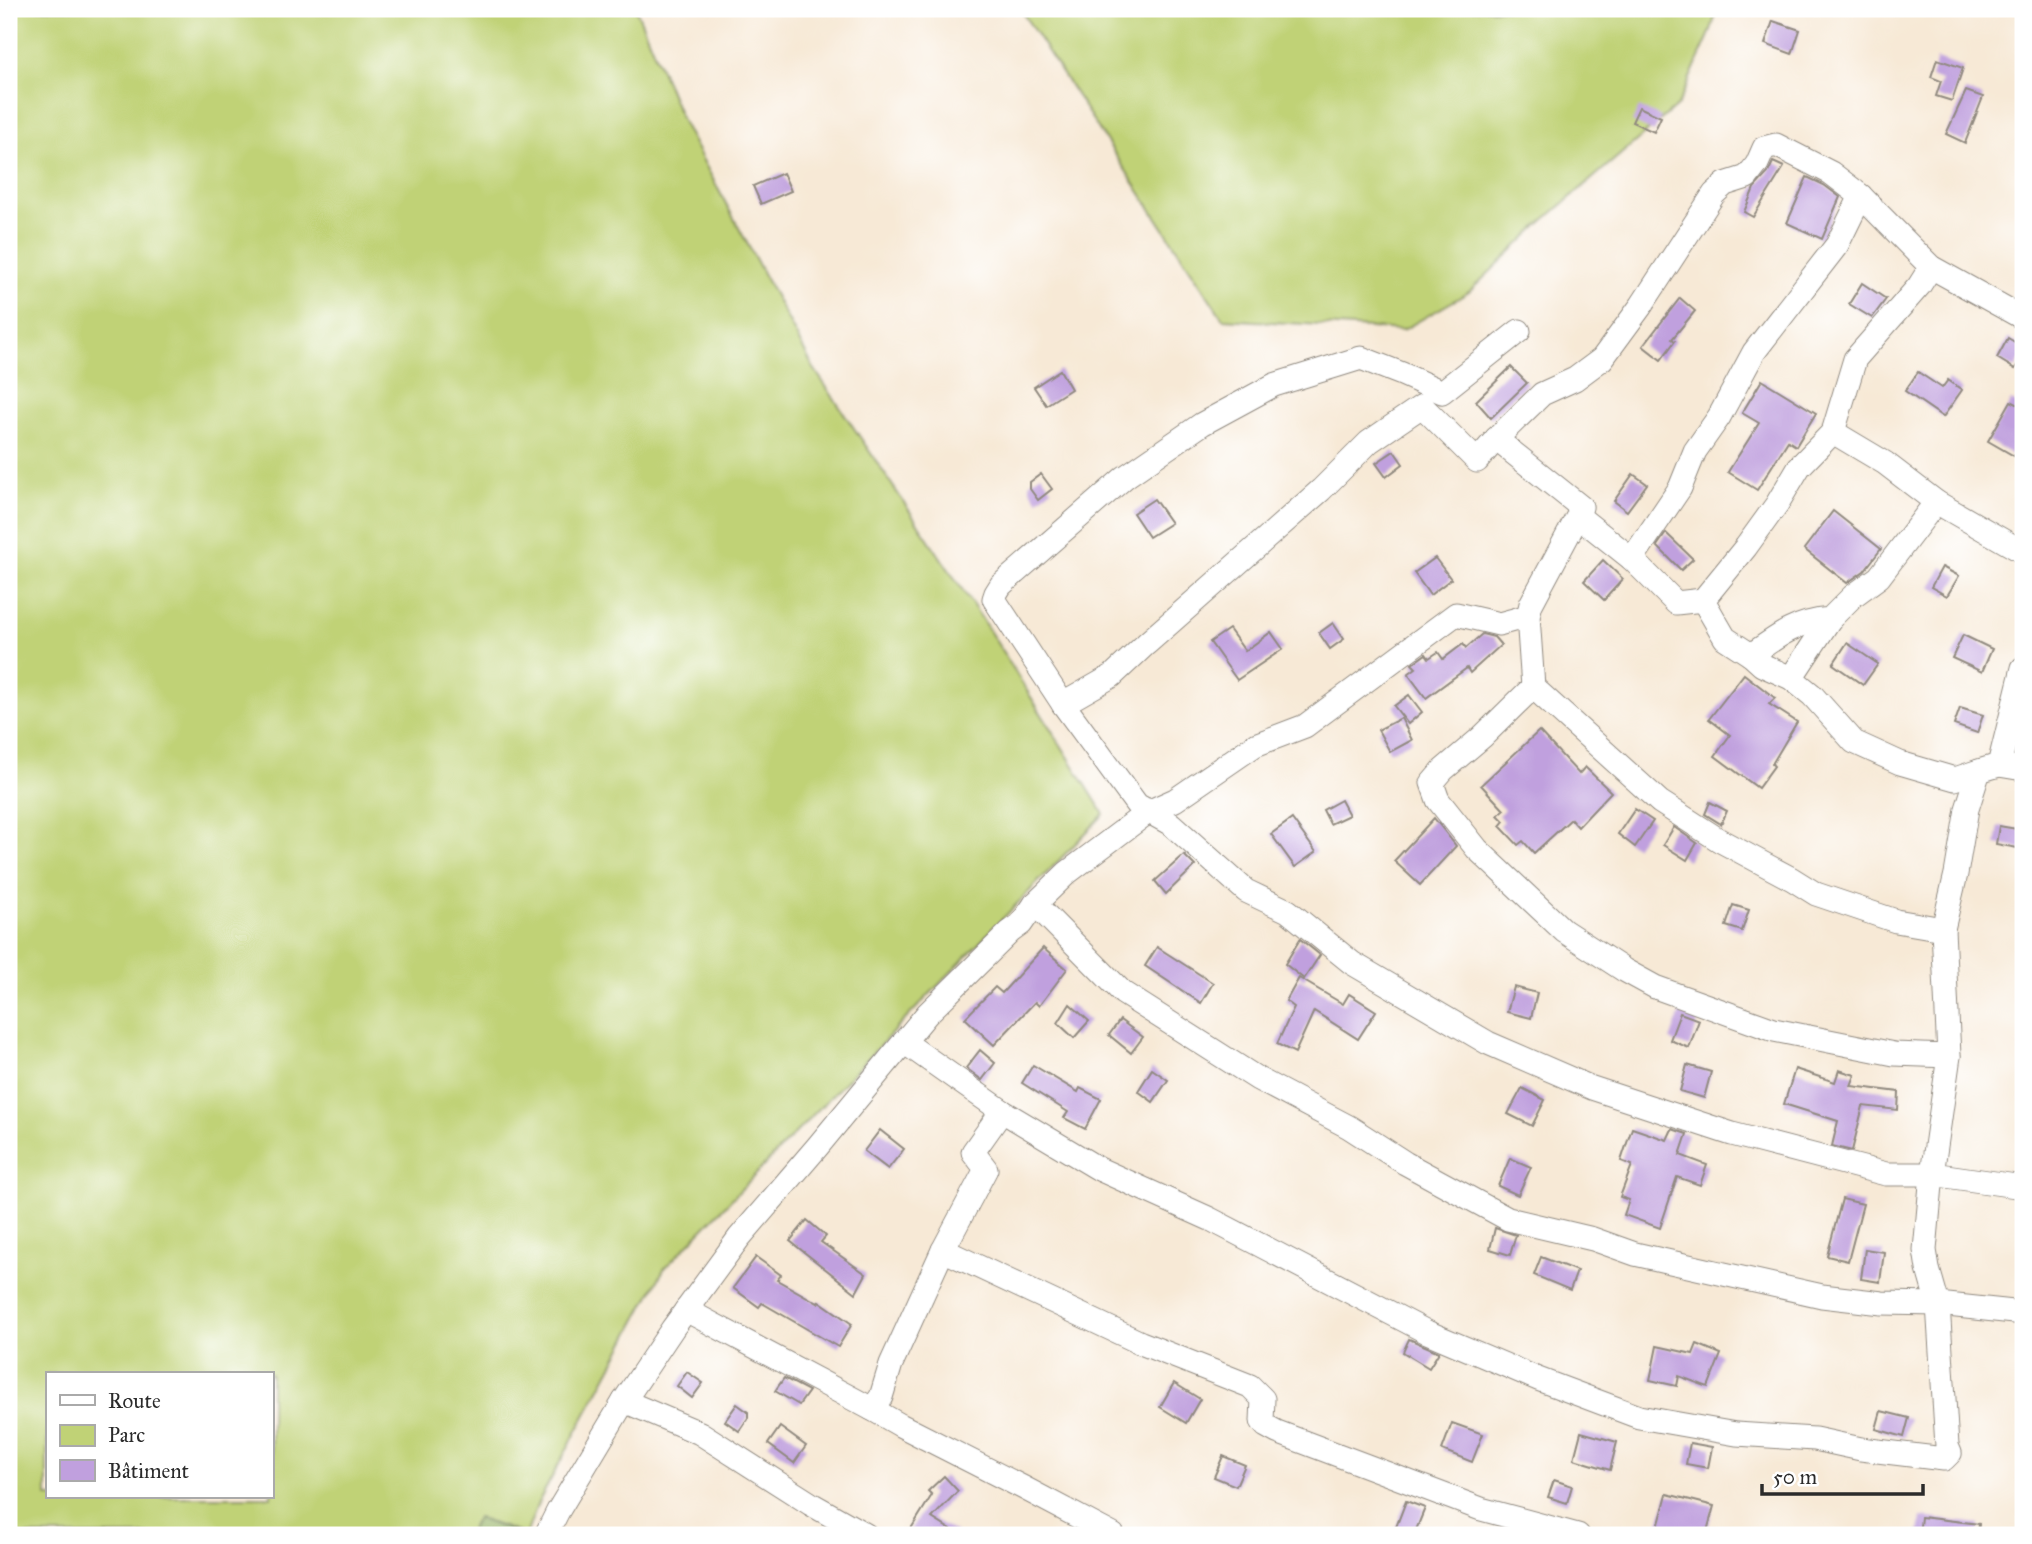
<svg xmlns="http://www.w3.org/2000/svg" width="2032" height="1544" viewBox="0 0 2032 1544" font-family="'IM FELL Great Primer',serif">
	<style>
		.green { fill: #c0d276; stroke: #767e50; stroke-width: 2; fill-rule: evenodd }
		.forest { fill: #98b467; stroke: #627049; stroke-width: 2 }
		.building { fill: #c0a0de }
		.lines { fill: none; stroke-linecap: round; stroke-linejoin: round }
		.street-casing { stroke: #918a80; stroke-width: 25 }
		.street { stroke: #fff; stroke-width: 23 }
	</style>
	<rect width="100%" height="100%" fill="#fff"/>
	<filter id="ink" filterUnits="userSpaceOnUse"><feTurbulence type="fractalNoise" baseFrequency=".0143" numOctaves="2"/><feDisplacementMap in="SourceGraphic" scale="14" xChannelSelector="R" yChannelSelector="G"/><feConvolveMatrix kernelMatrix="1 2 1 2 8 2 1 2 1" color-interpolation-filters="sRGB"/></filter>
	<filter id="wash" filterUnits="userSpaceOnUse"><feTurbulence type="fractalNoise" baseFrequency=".00686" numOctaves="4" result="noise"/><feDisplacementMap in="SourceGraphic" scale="28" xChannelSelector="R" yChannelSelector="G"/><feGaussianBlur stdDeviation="1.57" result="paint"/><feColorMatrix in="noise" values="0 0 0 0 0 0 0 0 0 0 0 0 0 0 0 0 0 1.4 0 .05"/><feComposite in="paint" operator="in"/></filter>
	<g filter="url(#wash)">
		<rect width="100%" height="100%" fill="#f7e9d6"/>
		<g class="green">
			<path d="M9,9H636L683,123L813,367L982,619L1104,814L664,1269L538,1503L526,1535L477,1518L468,1535H9ZM47,1374H271V1497H47Z"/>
			<path d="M1020,9H1717L1711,31L1678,105L1542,222L1469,292L1403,330L1223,319Z"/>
		</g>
		<path class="forest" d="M477,1518L522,1535H468Z"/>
		<g id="blocks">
			<g class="building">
				<path d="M1773,21L1800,30L1792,54L1765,44Z"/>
				<path d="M1937,59L1963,68L1952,101L1936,96L1941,81L1931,77Z"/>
				<path d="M1966,91L1983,97L1965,143L1946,134Z"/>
				<path d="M1639,107L1661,117L1654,132L1632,122Z"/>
				<path d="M1773,162L1784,167L1753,217L1744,212L1754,188L1768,173Z"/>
				<path d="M783,173L791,191L761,204L753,186Z"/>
				<path d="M1807,177L1824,185L1840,197L1822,239L1787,223Z"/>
				<path d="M1862,283L1886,299L1872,318L1849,304Z"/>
				<path d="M1680,298L1695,311L1672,339L1675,341L1661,360L1643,346Z"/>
				<path d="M2008,338L2023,347V355L2015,369L1997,358Z"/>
				<path d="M1511,367L1527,383L1491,418L1476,401Z"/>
				<path d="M1060,370L1071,389L1046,405L1034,387Z"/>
				<path d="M1918,372L1942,388L1948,380L1962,390L1943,417L1905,391Z"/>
				<path d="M1762,380L1816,413L1796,446L1788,441L1757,490L1728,472L1759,423L1742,413Z"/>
				<path d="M2011,401L2023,407V443L2016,457L1988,441Z"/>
				<path d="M1394,451L1403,464L1386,477L1376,463Z"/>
				<path d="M1041,474L1052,489L1038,500L1030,489V482Z"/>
				<path d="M1633,474L1647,484L1627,511L1614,501Z"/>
				<path d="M1154,499L1171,523L1149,537L1133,513Z"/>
				<path d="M1833,511L1881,549L1864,571L1847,583L1804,549Z"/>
				<path d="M1666,533L1693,559L1681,570L1657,546Z"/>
				<path d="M1435,558L1451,579L1430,595L1414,573Z"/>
				<path d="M1603,560L1623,579L1604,600L1584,581Z"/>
				<path d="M1942,567L1959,576L1947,596L1931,587Z"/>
				<path d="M1333,623L1344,639L1330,649L1319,633Z"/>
				<path d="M1229,629L1245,651L1271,632L1283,649L1237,680L1210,642Z"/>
				<path d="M1482,634L1494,637L1501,645L1470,673L1467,668L1426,698L1408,674L1416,668L1412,664L1426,654L1429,658L1438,652L1443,659L1463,644L1466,648Z"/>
				<path d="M1963,635L1992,649L1982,672L1952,658Z"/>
				<path d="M1847,643L1878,664L1863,685L1833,664Z"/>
				<path d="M1744,674L1775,698L1769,704L1797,722L1772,764L1774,766L1758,788L1715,756L1730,735L1709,719Z"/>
				<path d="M1409,695L1422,712L1408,724L1394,706Z"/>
				<path d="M1960,708L1983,715L1977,733L1954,725Z"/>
				<path d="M1401,718L1412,740L1390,752L1378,730Z"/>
				<path d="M1539,731L1579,774L1585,767L1611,792L1578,827L1571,819L1534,853L1523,841L1518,845L1500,826L1504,821L1498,815L1504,810L1481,785Z"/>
				<path d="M1341,800L1349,815L1330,824L1323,810Z"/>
				<path d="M1710,802L1727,811L1721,824L1705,814Z"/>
				<path d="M1635,809L1653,821L1635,847L1618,834Z"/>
				<path d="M1434,818L1456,846L1420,885L1394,861Z"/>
				<path d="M1292,819L1316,852L1295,867L1271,834Z"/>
				<path d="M1999,826L2023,830V849L1996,844Z"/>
				<path d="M1674,827L1697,843L1687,860L1663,845Z"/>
				<path d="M1184,855L1195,866L1166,894L1155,881Z"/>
				<path d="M1733,905L1749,910L1742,931L1726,926Z"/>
				<path d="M1300,939L1320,955L1304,979L1285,964Z"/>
				<path d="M1157,947L1213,983L1201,1003L1145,966Z"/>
				<path d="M1043,948L1067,969L1039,1006L1035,1002L994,1045L965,1018L995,987L1002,993Z"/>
				<path d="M1299,978L1343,1004L1349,994L1376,1011L1358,1039L1314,1011L1295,1053L1277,1044L1294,1007L1286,1001Z"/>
				<path d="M1514,987L1537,993L1531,1018L1507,1012Z"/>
				<path d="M1070,1004L1089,1021L1074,1038L1058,1023Z"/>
				<path d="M1680,1013L1699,1020L1689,1048L1670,1040Z"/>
				<path d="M1120,1020L1143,1037L1131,1053L1109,1035Z"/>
				<path d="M980,1050L995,1063L982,1080L966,1068Z"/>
				<path d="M1033,1065L1078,1092L1080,1088L1101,1099L1085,1129L1064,1118L1068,1112L1022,1083Z"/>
				<path d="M1687,1065L1711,1072L1704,1098L1680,1091Z"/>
				<path d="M1152,1069L1168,1080L1153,1102L1138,1091Z"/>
				<path d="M1795,1069L1835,1082L1839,1070L1855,1075L1851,1086L1899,1092L1898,1110L1863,1106L1852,1151L1832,1146L1838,1121L1784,1104Z"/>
				<path d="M1522,1088L1545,1100L1532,1126L1508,1114Z"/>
				<path d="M1632,1128L1667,1140L1672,1129L1687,1134L1680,1155L1707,1165L1700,1185L1677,1177L1660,1228L1624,1215L1629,1200L1620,1197L1632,1165L1621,1161Z"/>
				<path d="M880,1130L904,1149L888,1169L864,1151Z"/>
				<path d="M1510,1158L1531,1167L1518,1195L1498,1186Z"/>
				<path d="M1842,1199L1863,1204L1848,1261L1827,1256Z"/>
				<path d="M807,1220L826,1236L821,1242L866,1274L856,1293L790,1241Z"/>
				<path d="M1495,1228L1516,1235L1510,1255L1490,1249Z"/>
				<path d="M1865,1249L1884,1252L1880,1282L1861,1279Z"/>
				<path d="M756,1257L781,1275L777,1280L818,1303L819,1301L852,1324L838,1347L762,1303L759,1307L733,1288Z"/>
				<path d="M1541,1257L1577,1271L1570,1290L1534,1275Z"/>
				<path d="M1409,1339L1439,1352L1429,1368L1403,1352Z"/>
				<path d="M1697,1344L1721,1354L1708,1387L1679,1376L1677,1386L1650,1380L1657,1346L1693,1354Z"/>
				<path d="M687,1372L703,1383L692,1398L677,1386Z"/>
				<path d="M784,1378L809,1391L799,1405L775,1391Z"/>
				<path d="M1174,1383L1200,1399L1186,1423L1160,1407Z"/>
				<path d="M737,1404L748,1412V1418L739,1431L725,1421Z"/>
				<path d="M1881,1411L1909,1418L1904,1437L1876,1429Z"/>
				<path d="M1452,1423L1483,1434L1472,1462L1442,1450Z"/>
				<path d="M780,1427L806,1446L794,1463L768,1444Z"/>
				<path d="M1581,1432L1617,1442L1610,1470L1574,1459Z"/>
				<path d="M1690,1443L1712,1447L1708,1468L1686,1464Z"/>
				<path d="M1223,1456L1245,1465L1236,1486L1214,1477Z"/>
				<path d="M944,1476L958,1491L932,1518L959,1535H907L932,1495L928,1491Z"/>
				<path d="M1554,1480L1572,1486L1567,1503L1548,1497Z"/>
				<path d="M1667,1494L1714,1506L1706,1535H1656Z"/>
				<path d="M1406,1501L1425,1508L1414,1535H1393Z"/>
				<path d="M1921,1517L1979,1524L1978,1535H1919Z"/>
			</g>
		</g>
	</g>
	<g filter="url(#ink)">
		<use href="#blocks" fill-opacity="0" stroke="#918a80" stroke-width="2"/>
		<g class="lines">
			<defs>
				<g id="street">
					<path d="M1519,331L1442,392L1402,374L1361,358L1274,385L1202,424L1125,477L1001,585L996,593L994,599L1063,704L1137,805L1171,824L1246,891L1288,911L1352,963L1488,1043L1592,1088L1732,1134L1886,1174H1932L2023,1187"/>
					<path d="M1833,432L1885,463L1936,502L2023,552"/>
					<path d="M1496,439L1581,507L1578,516L1531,604L1528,616L1533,687L1660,802L1719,840L1792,879L1816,894L1896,921L1943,929"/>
					<path d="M1578,516L1632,559L1676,603L1703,600L1725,638L1751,655L1762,665L1791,678L1812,695L1854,742L1900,763L1955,779L1979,771"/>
					<path d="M1632,559L1680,488L1695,451L1719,417L1754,352L1837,245L1861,196"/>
					<path d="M1703,600L1746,547L1777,504L1799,467L1833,432L1855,359L1919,286L1931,267"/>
					<path d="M1751,655C1779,635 1796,622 1830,619L1853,596L1879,577L1936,502"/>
					<path d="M1791,678L1830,619"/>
					<path d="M1533,687L1482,737L1443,770L1432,783L1438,800L1477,849L1564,931L1624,970L1655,987L1774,1030L1894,1054L1949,1056"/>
					<path d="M1063,704L1112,676L1146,644L1321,490L1369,442L1422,406L1477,461L1496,439L1542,394L1575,379L1602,359L1641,306L1714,194L1725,184L1747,177L1757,164L1764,148L1776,145L1831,173L1861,196L1931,267L2023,318"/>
					<path d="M1999,765L2023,769"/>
					<path d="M1035,904L1123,993L1258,1079L1349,1127L1405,1163L1508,1219L1593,1239L1635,1254L1822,1296L1882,1303L1938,1304L2023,1313"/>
					<path d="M904,1042L1002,1111L1099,1169L1210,1219L1427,1332L1538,1379L1639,1417L1736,1434L1815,1439L1861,1449L1944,1459L1950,1453L1947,1446L1938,1304L1928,1269L1925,1250L1932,1174L1949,1056L1943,929L1956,874L1967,809L1979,771L1999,765L2023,668"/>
					<path d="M943,1250L1141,1343L1250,1386L1263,1399L1262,1421L1266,1426L1277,1432L1481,1509L1578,1535"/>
					<path d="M686,1310L872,1409L900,1425L1024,1488L1113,1535"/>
					<path d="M624,1401L700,1433L811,1504L866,1535"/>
					<path d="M872,1409L881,1397L891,1364L943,1250L986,1169L973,1152L1002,1111"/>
					<path d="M546,1535L558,1511L624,1401L673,1328L739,1238L818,1146L927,1014L1010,932L1021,924L1035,904L1067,873L1148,812L1175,800L1255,745L1305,726L1456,614L1499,624L1528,616"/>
				</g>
			</defs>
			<use href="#street" class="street-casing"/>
			<use href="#street" class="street"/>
		</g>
	</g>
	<rect width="2032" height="1544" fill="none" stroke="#fff" stroke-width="35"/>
	<rect x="46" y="1372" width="228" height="126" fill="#ffffff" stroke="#aaaaaa" stroke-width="2"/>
	<rect x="60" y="1395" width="35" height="10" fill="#ffffff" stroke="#aaaaaa" stroke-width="2"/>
	<text x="108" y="1408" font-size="21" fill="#2b2b2b">Route</text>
	<rect x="60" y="1425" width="35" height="21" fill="#c0d276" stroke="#aaaaaa" stroke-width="2"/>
	<text x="108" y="1442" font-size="21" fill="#2b2b2b">Parc</text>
	<rect x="60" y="1460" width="35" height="21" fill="#c0a0de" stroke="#aaaaaa" stroke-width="2"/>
	<text x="108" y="1478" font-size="21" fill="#2b2b2b">Bâtiment</text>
	<path d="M1762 1484v10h161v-10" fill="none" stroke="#2b2b2b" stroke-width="3.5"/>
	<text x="1773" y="1484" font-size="21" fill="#2b2b2b" stroke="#ffffff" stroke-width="5" paint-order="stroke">50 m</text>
</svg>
